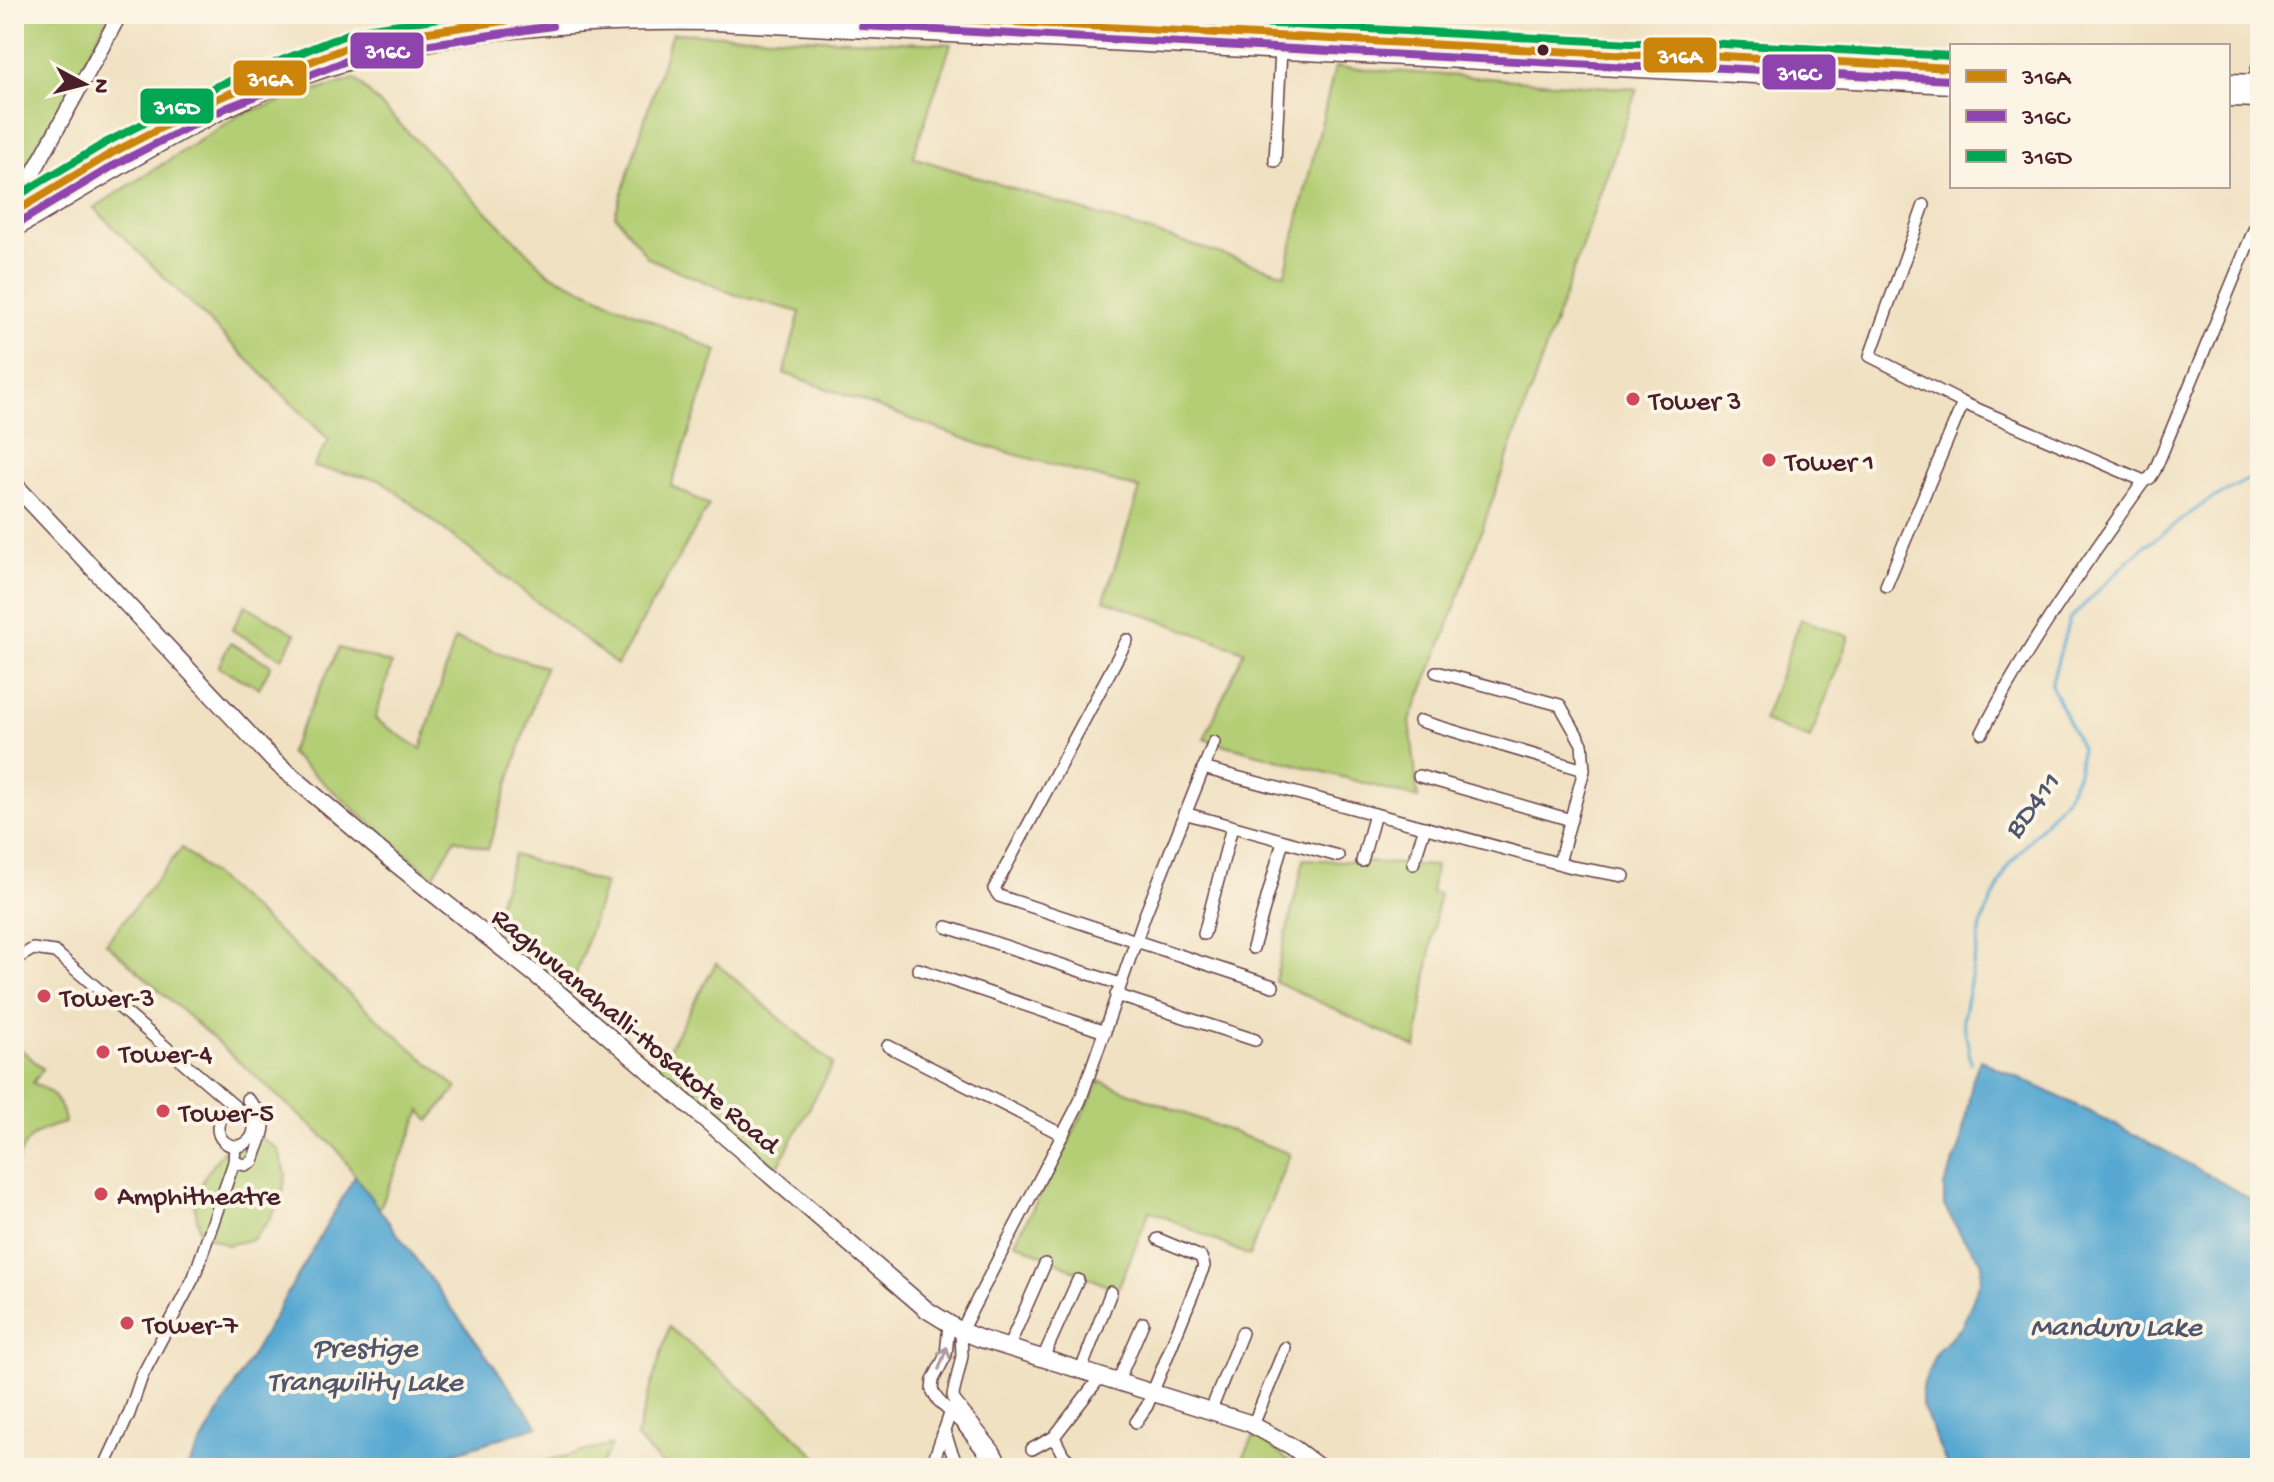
<svg xmlns="http://www.w3.org/2000/svg" width="2274" height="1482" viewBox="0 0 2274 1482" font-family="'Gochi Hand',sans-serif">
	<style>
		.green { fill: #b4ce74; stroke: #7f7650; stroke-width: 2 }
		.water { fill: #57a8d2; stroke: #50647e; stroke-width: 2 }
		.lines { fill: none; stroke-linecap: round; stroke-linejoin: round }
		.stream { stroke: #57a8d2; stroke-width: 3 }
		.minor-casing { stroke: #633c42; stroke-width: 14 }
		.tertiary-casing { stroke: #633c42; stroke-width: 17 }
		.secondary-casing { stroke: #633c42; stroke-width: 19 }
		.primary-casing { stroke: #633c42; stroke-width: 21 }
		.minor { stroke: #fff; stroke-width: 11 }
		.tertiary { stroke: #fff; stroke-width: 14 }
		.secondary { stroke: #fff; stroke-width: 16 }
		.primary { stroke: #fff; stroke-width: 18 }
		.bus-1-casing { stroke: #fcf5e5; stroke-width: 14 }
		.bus-2-casing { stroke: #fcf5e5; stroke-width: 14 }
		.bus-3-casing { stroke: #fcf5e5; stroke-width: 14 }
		.bus-1 { stroke: #cc840b; stroke-width: 8 }
		.bus-2 { stroke: #8e44ad; stroke-width: 8 }
		.bus-3 { stroke: #00a651; stroke-width: 8 }
		.oneway { stroke: #ae9aa0 }
		.bus-dot { fill: #4a1f2b; stroke: #fcf5e5; stroke-width: 3 }
		.poi-dot { fill: #d1495b; stroke: #fcf5e5; stroke-width: 3 }
		.labels { text-anchor: middle; stroke-width: 8; stroke-linejoin: round; paint-order: stroke }
		.poi-label { font-size: 28px; fill: #4a1f2b; stroke: #fcf5e5; text-anchor: start }
		.street-label { font-size: 28px; fill: #4a1f2b; stroke: #fcf5e5 }
		.water-label { font-size: 30px; font-style: italic; fill: #4f566e; stroke: #fcf5e5 }
		.line-badge { stroke: #fcf5e5; stroke-width: 3 }
		.badge-label { font-size: 22px; text-anchor: middle; font-weight: bold; fill: #fff }
	</style>
	<rect width="100%" height="100%" fill="#fcf5e5"/>
	<filter id="ink" filterUnits="userSpaceOnUse"><feTurbulence type="fractalNoise" baseFrequency=".0125" numOctaves="2"/><feDisplacementMap in="SourceGraphic" scale="16" xChannelSelector="R" yChannelSelector="G"/><feConvolveMatrix kernelMatrix="1 2 1 2 8 2 1 2 1" color-interpolation-filters="sRGB"/></filter>
	<filter id="wash" filterUnits="userSpaceOnUse"><feTurbulence type="fractalNoise" baseFrequency=".006" numOctaves="4" result="noise"/><feDisplacementMap in="SourceGraphic" scale="32" xChannelSelector="R" yChannelSelector="G"/><feGaussianBlur stdDeviation="1.8" result="paint"/><feColorMatrix in="noise" values="0 0 0 0 0 0 0 0 0 0 0 0 0 0 0 0 0 1.4 0 .05"/><feComposite in="paint" operator="in"/></filter>
	<g filter="url(#wash)">
		<rect width="100%" height="100%" fill="#f0e1c2"/>
		<g class="green">
			<path d="M14,14H110L19,181L14,172Z"/>
			<path d="M672,33L951,44L913,157L1285,274L1335,67L1637,89L1446,632L1410,721L1418,798L1204,739L1244,651L1104,600L1140,489L985,446L784,373L800,312L736,295L648,258L615,215Z"/>
			<path d="M355,79L548,273L717,351L671,486L709,505L617,665L381,480L313,467L329,440L94,208L241,114Z"/>
			<path d="M245,605L296,634L282,658L232,630Z"/>
			<path d="M1801,619L1849,637L1810,739L1763,721Z"/>
			<path d="M455,639L545,667L488,849L455,839L433,877L289,753L339,648L392,664L375,719L421,749Z"/>
			<path d="M230,643L271,665L259,688L218,667Z"/>
			<path d="M182,848L457,1088L429,1121L421,1111L379,1210L336,1148L106,943Z"/>
			<path d="M514,855L605,884L570,993L491,926Z"/>
			<path d="M1304,859L1435,866L1431,893L1439,894L1416,1048L1275,981Z"/>
			<path d="M716,963L833,1064L777,1168L658,1068Z"/>
			<path d="M14,1043L43,1069L33,1083C52,1090 63,1103 65,1123C40,1128 23,1138 17,1164L14,1163Z"/>
			<path d="M1100,1081L1290,1154L1249,1256L1150,1210L1117,1291L1015,1242Z"/>
			<path d="M255,1134L278,1149L286,1174L282,1197L270,1219L253,1239L227,1245L200,1233L194,1202L205,1176L227,1145Z"/>
			<path d="M669,1327L780,1421L828,1468H665L636,1437Z"/>
			<path d="M1255,1434L1297,1468H1238Z"/>
			<path d="M612,1445L599,1468H537V1463Z"/>
		</g>
		<g class="water">
			<path d="M1980,1060C2076,1103 2170,1151 2260,1205V1468H1948L1922,1405V1388L1936,1352L1962,1326L1980,1281L1982,1262L1963,1238L1944,1206V1186L1960,1146L1973,1078Z"/>
			<path d="M355,1176L538,1426L407,1468H187Z"/>
		</g>
		<g class="lines">
			<path class="stream" d="M1971,1063L1963,1018L1982,922L2008,866L2067,796L2078,773L2081,748L2051,685L2069,620L2136,553L2206,502L2260,473"/>
		</g>
	</g>
	<g filter="url(#ink)">
		<g class="lines">
			<defs>
				<g id="minor">
					<path d="M2253,84L2260,59"/>
					<path d="M1275,161L1281,50"/>
					<path d="M1924,205L1870,356L1963,403L2144,481L2150,478L2155,470L2260,215"/>
					<path d="M1886,586L1963,403"/>
					<path d="M1127,640L994,889L999,896L1273,986"/>
					<path d="M1436,672L1560,705L1582,744L1584,770L1559,863"/>
					<path d="M1420,721L1584,770"/>
					<path d="M1982,733C2028,643 2086,563 2144,481"/>
					<path d="M1203,768L1572,867L1624,876"/>
					<path d="M1419,776L1571,820"/>
					<path d="M1184,813L1338,856"/>
					<path d="M1362,861L1375,814"/>
					<path d="M1413,864L1425,827"/>
					<path d="M947,927L1120,984"/>
					<path d="M1204,934L1232,827"/>
					<path d="M1253,948L1283,841"/>
					<path d="M14,960L33,949L55,952L239,1110"/>
					<path d="M918,969L1105,1032"/>
					<path d="M1116,995L1255,1040"/>
					<path d="M888,1046L1063,1135"/>
					<circle cx="236" cy="1128" r="18"/>
					<path d="M234,1162L245,1165L253,1161C263,1129 274,1124 247,1099"/>
					<path d="M949,1324L946,1355L933,1380L932,1390L938,1400L962,1424L985,1454L992,1468"/>
					<path d="M1008,1348L1045,1264"/>
					<path d="M1042,1360L1078,1280"/>
					<path d="M1081,1370L1111,1292"/>
					<path d="M1118,1381L1143,1323"/>
					<path d="M952,1408L944,1431L954,1458L963,1468"/>
					<path d="M1211,1410L1242,1333"/>
					<path d="M1136,1422L1147,1406L1204,1266L1201,1257L1158,1239"/>
					<path d="M1253,1425L1285,1348"/>
					<path d="M1054,1437L1063,1455L1077,1468"/>
					<path d="M1032,1449L1054,1437L1101,1376"/>
					<path d="M104,1468L129,1414L142,1376L194,1277L234,1162L235,1146"/>
					<path d="M931,1468L944,1431"/>
					<path d="M1004,1468L994,1450L954,1400L953,1395L962,1356L961,1331L1080,1101L1145,915L1214,742"/>
					<path d="M1057,1468L1063,1455"/>
				</g>
				<path id="tertiary" d="M25,212L22,206L26,186L120,14"/>
				<path id="secondary" d="M14,484L273,760L390,859L556,991L927,1310L961,1331L981,1339L1249,1423L1291,1446L1320,1468"/>
				<g id="primary">
					<path d="M863,14L1631,55H1705L1952,68"/>
					<path d="M515,19L550,14"/>
					<path d="M301,65L361,42L390,37"/>
					<path d="M2228,83L2260,84"/>
					<path d="M2228,97L2260,98"/>
					<path d="M14,212L112,153L246,84"/>
					<path d="M14,228C90,184 167,134 246,98C391,32 558,18 715,21L1952,84"/>
				</g>
			</defs>
			<use href="#minor" class="minor-casing"/>
			<use href="#tertiary" class="tertiary-casing"/>
			<use href="#secondary" class="secondary-casing"/>
			<use href="#primary" class="primary-casing"/>
			<use href="#minor" class="minor"/>
			<use href="#tertiary" class="tertiary"/>
			<use href="#secondary" class="secondary"/>
			<use href="#primary" class="primary"/>
			<defs>
				<g id="bus-1">
					<path d="M863,14L1631,55H1705L1952,68"/>
					<path d="M14,212L112,153L221,97L361,42L550,14"/>
				</g>
				<g id="bus-2">
					<path d="M862,26L1630,67H1705L1951,80"/>
					<path d="M20,222L118,163L226,108L364,54L552,26"/>
				</g>
				<g id="bus-3">
					<path d="M1088,14L1631,43H1706L1952,56"/>
					<path d="M14,198L107,142L217,86L358,30L468,14"/>
				</g>
			</defs>
			<use href="#bus-1" class="bus-1-casing"/>
			<use href="#bus-2" class="bus-2-casing"/>
			<use href="#bus-3" class="bus-3-casing"/>
			<use href="#bus-1" class="bus-1"/>
			<use href="#bus-2" class="bus-2"/>
			<use href="#bus-3" class="bus-3"/>
		</g>
		<defs><path id="oneway-shaft" d="M-6 0H5M1.5-3L5.5 0L1.5 3" fill="none" stroke-width="1.6" stroke-linecap="round" stroke-linejoin="round" transform="scale(2)"/></defs>
		<use class="oneway" href="#oneway-shaft" transform="translate(943 1358) rotate(-70)"/>
	</g>
	<circle class="bus-dot" cx="1543" cy="50" r="7"/>
	<g class="poi-dot">
		<circle cx="1633" cy="399" r="8"/>
		<circle cx="1769" cy="460" r="8"/>
		<circle cx="44" cy="996" r="8"/>
		<circle cx="103" cy="1052" r="8"/>
		<circle cx="163" cy="1111" r="8"/>
		<circle cx="101" cy="1194" r="8"/>
		<circle cx="127" cy="1323" r="8"/>
	</g>
	<g class="labels">
		<g class="poi-label">
			<text x="1649" y="409">Tower 3</text>
			<text x="1785" y="470">Tower 1</text>
			<text x="60" y="1006">Tower-3</text>
			<text x="119" y="1062">Tower-4</text>
			<text x="179" y="1121">Tower-5</text>
			<text x="117" y="1204">Amphitheatre</text>
			<text x="143" y="1333">Tower-7</text>
		</g>
		<g class="street-label">
			<text transform="translate(637 1029) rotate(40)" y="10">Raghuvanahalli-Hosakote Road</text>
		</g>
		<g class="water-label">
			<text transform="translate(2030 805) rotate(-53)" y="10">BD411</text>
			<text x="2116" y="1335">Manduru Lake</text>
			<text x="365" y="1356">Prestige<tspan x="365" dy="34">Tranquility Lake</tspan></text>
		</g>
	</g>
	<g class="line-badge">
		<rect x="349" y="31" width="76" height="39" rx="8" fill="#8e44ad"/>
		<rect x="1642" y="36" width="76" height="38" rx="8" fill="#cc840b"/>
		<rect x="1761" y="53" width="76" height="38" rx="8" fill="#8e44ad"/>
		<rect x="232" y="59" width="76" height="38" rx="8" fill="#cc840b"/>
		<rect x="139" y="87" width="76" height="38" rx="8" fill="#00a651"/>
	</g>
	<g class="badge-label">
		<text x="387" y="58">316C</text>
		<text x="1680" y="63">316A</text>
		<text x="1799" y="80">316C</text>
		<text x="270" y="86">316A</text>
		<text x="177" y="114">316D</text>
	</g>
	<rect width="2274" height="1482" fill="none" stroke="#fcf5e5" stroke-width="48"/>
	<rect x="1950" y="44" width="280" height="144" fill="#fcf5e5" stroke="#b59f9b" stroke-width="2"/>
	<rect x="1966" y="70" width="40" height="12" fill="#cc840b" stroke="#b59f9b" stroke-width="2"/>
	<text x="2022" y="84" font-size="24" fill="#4a1f2b">316A</text>
	<rect x="1966" y="110" width="40" height="12" fill="#8e44ad" stroke="#b59f9b" stroke-width="2"/>
	<text x="2022" y="124" font-size="24" fill="#4a1f2b">316C</text>
	<rect x="1966" y="150" width="40" height="12" fill="#00a651" stroke="#b59f9b" stroke-width="2"/>
	<text x="2022" y="164" font-size="24" fill="#4a1f2b">316D</text>
	<g transform="translate(84 84) rotate(97)" stroke="#fcf5e5" stroke-width="6" paint-order="stroke">
	<path d="M0-6L14 30L0 20L-14 30Z" fill="#4a1f2b"/>
	<text y="-12" font-size="22" font-weight="bold" text-anchor="middle" fill="#4a1f2b">N</text>
	</g>
</svg>
